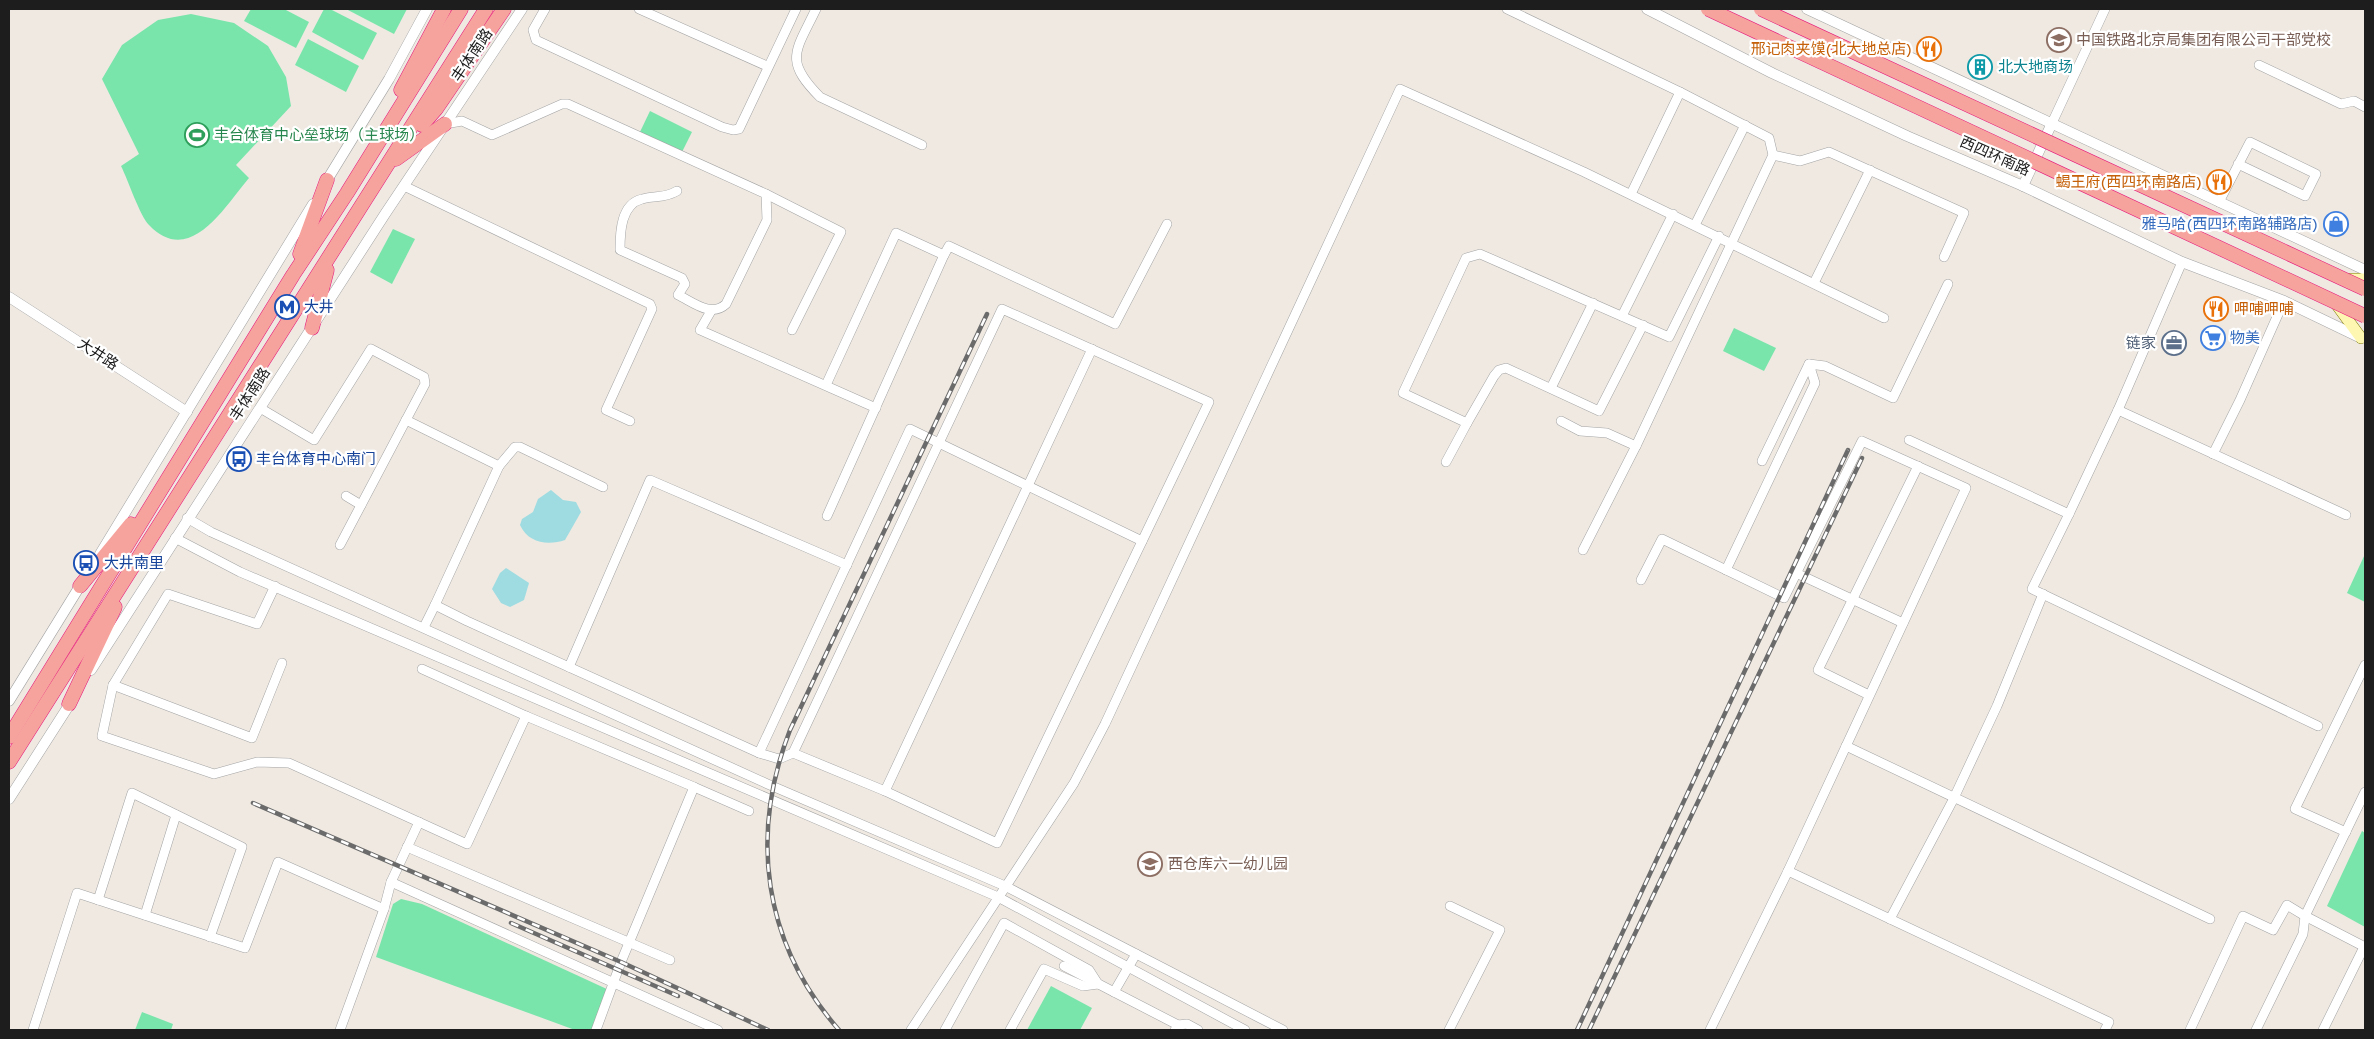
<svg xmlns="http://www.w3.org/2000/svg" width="2374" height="1039" viewBox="0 0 2374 1039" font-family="'Golos Text','Noto Sans SC',sans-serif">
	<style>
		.pitch { fill: #79e5ab }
		.water { fill: #9edce1 }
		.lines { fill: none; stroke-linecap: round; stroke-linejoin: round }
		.minor-casing { stroke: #a4a4a4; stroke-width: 10 }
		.tertiary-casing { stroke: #a4a4a4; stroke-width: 11 }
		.secondary-casing { stroke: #787300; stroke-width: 12 }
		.trunk-casing { stroke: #e6167c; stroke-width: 15 }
		.minor { stroke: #fff; stroke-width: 9 }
		.tertiary { stroke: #fff; stroke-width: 10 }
		.secondary { stroke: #fef7b1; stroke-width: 11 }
		.trunk { stroke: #f6a39e; stroke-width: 14 }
		.rail-casing { stroke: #6b6b6b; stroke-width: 4.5 }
		.rail { stroke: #fff; stroke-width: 2.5; stroke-dasharray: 8; stroke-linecap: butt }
		.trunk-bridge-casing { stroke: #e6167c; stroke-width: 15; stroke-linecap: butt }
		.trunk-bridge { stroke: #f6a39e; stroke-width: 14 }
		.labels { text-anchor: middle; stroke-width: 4.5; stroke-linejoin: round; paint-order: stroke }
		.education-label { font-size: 15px; fill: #785e54; stroke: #fff; text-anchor: start }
		.food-label { font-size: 15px; fill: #c56008; stroke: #fff; text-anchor: end }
		.street-label { font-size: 15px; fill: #1d1d1d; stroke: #fff }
		.culture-label { font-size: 15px; fill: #0d838f; stroke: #fff; text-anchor: start }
		.leisure-label { font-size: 15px; fill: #27864d; stroke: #fff; text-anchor: start }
		.shop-label { font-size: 15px; fill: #366cbe; stroke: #fff; text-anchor: end }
		.transit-label { font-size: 15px; fill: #164399; stroke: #fff; text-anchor: start }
		.service-label { font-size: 15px; fill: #4e5e75; stroke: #fff; text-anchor: end }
	</style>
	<rect width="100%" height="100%" fill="#efe9e2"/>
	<g class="pitch">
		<path d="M251,9H284L309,22L296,48L244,21Z"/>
		<path d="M324,9H330L377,33L363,60L312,32Z"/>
		<path d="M346,9H407L394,34Z"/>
		<path d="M191,14L234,23L268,46L286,77L291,106L236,165L249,178C225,206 190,268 149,225C140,216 128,180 121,166L139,154L102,79L122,45L158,20Z"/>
		<path d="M308,39L359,66L346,92L295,65Z"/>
		<path d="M650,111L692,132L681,154L639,134Z"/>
		<path d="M393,229L415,239L392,284L370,272Z"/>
		<path d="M1734,328L1776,348L1764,371L1723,351Z"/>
		<path d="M2365,554V602L2347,593Z"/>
		<path d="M2362,831L2365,833V927L2327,906Z"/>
		<path d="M401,899L422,904L609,990L595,1030H575L376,957L393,904Z"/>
		<path d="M1051,986L1092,1008L1080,1030H1027Z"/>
		<path d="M142,1012L173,1024L171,1030H135Z"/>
	</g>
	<g class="water">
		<path d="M551,490L563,500L576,502L581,512L565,540C548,546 528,543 520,525L522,519L533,512L538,499Z"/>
		<path d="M506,568L529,583L524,600L510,607L501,603L492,589L500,573Z"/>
	</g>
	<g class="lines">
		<defs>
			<g id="minor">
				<path d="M545,9L533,30L536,40L722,127L733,130L739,129L796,9"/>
				<path d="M639,9L767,66"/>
				<path d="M816,9C796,51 783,60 820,97L922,145"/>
				<path d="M1507,9L1680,92L1769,138L1773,155L1636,446L1583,550"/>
				<path d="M2259,65L2341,104L2354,101L2365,107"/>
				<path d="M2052,123L2105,9"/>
				<path d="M445,124L462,121L492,135L562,104H568L766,194L767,220L726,304C711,318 693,302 678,295L685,284L682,278L620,250C620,232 621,204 642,199C656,195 663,199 677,191"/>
				<path d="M1773,155L1800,161L1829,152L1964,213L1944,257"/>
				<path d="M404,186L650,304L652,309L606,410L630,421"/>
				<path d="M766,194L841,232L792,330"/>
				<path d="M1631,194L1680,92"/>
				<path d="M2219,202L2250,142L2316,174L2305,196L2238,164"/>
				<path d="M1695,225L1745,125"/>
				<path d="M944,255L949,246L1115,324L1167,224"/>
				<path d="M1814,283L1870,170"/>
				<path d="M711,311L700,330L876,408"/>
				<path d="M1622,316L1673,214"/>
				<path d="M826,385L896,233L944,255L827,516"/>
				<path d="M1551,388L1593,303"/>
				<path d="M260,408L314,440L371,349L424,377L425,384L340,545"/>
				<path d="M2118,410L2346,515"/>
				<path d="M406,420L499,466L435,605"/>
				<path d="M1561,421L1580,431L1607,433L1636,446"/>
				<path d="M1467,423L1494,376L1499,370L1506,368L1599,411L1643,325"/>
				<path d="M1909,440L2069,514L2032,589L2318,726"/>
				<path d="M2213,454L2240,400L2284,301"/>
				<path d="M1762,461L1809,364"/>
				<path d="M1446,462L1467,423L1403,393L1466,258L1480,254L1669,337L1719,236"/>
				<path d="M499,466L515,447H520L603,487"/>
				<path d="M346,496L361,505"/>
				<path d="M2069,514L2118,410L2182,262"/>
				<path d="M187,518L211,532L772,786L1005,886L1283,1030"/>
				<path d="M175,538L240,572L998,897L1245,1030"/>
				<path d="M1726,570L1815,383L1809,364L1825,366L1893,398L1948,284"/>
				<path d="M1796,573L1903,623"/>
				<path d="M1641,580L1662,539L1784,598L1862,441L1966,488L1788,871L1710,1030"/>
				<path d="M275,586L257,624L168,594L113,685L252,738L282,663"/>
				<path d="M424,627L435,605L467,621L759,753L779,759L793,753L885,791L997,843L1209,402L1002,309L793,753"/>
				<path d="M569,667L650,480L847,565"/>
				<path d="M113,685L102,736L214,774L257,762L289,763L467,844L526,716L422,669"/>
				<path d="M1869,695L1818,670L1918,466"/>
				<path d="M526,716L694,787L621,962L596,1030"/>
				<path d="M1846,746L2210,919"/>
				<path d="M759,753L910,429L1142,541"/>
				<path d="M694,787L749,811"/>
				<path d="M885,791L1092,349"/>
				<path d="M2346,832L2295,809L2365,665"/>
				<path d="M407,847L670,960"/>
				<path d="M1788,871L2109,1022L2105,1030"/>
				<path d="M391,882L419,822"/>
				<path d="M98,900L132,793L242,847L210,937"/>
				<path d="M145,915L176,815"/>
				<path d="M1890,919L1953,800L1997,706L2043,594"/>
				<path d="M1064,966L1114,992L1136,954"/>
				<path d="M1114,992L1178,1025L1175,1030"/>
				<path d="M1178,1025L1187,1024L1198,1030"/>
				<path d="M33,1030L77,893L245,948L278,862L384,909L391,882L718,1030"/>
				<path d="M340,1030L384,909"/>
				<path d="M911,1030L1074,783L1105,724L1400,89L1584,172L1884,318"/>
				<path d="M945,1030L1004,923L1089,970L1098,984L1083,986L1044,969L1010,1030"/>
				<path d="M1449,1030L1500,930L1450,906"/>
				<path d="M2190,1030L2243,916L2273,930L2287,905L2305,916L2365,792"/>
				<path d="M2256,1030L2303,934L2305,916L2365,947"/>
				<path d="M2323,1030L2364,947"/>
			</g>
			<g id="tertiary">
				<path d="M1647,9L1772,73L1907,136L2023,186L2182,262L2284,301L2361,338"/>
				<path d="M1807,9L2365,270"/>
				<path d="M324,185L389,79L427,9"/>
				<path d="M2023,186L2052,123"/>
				<path d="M9,297L187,412"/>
				<path d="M100,554L313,204"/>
				<path d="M91,670L385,214L522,9"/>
				<path d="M9,701L83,581"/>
				<path d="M9,799L73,699"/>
			</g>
			<g id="secondary">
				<path d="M2345,279H2365"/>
				<path d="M2334,301L2361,338"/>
			</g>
			<g id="trunk">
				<path d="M401,90L444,9"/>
				<path d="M422,125L436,109L504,9"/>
				<path d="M396,159L445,124"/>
				<path d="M300,254L327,180"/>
				<path d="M312,328L327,270"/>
				<path d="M80,586L131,524"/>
				<path d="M69,704L115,607"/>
				<path d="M9,737L293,275L347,193L461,9"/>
				<path d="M9,762L486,9"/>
			</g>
		</defs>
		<use href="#minor" class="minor-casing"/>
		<use href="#tertiary" class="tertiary-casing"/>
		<use href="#secondary" class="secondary-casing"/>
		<use href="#trunk" class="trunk-casing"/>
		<use href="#minor" class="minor"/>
		<use href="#tertiary" class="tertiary"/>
		<use href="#secondary" class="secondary"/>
		<use href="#trunk" class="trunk"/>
		<defs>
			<g id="rail">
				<path d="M253,803L621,962L768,1030"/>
				<path d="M511,923L678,996"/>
				<path d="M839,1030C763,943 749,836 790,730L987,314"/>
				<path d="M1577,1030L1848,450"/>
				<path d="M1589,1030L1862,458"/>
			</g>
		</defs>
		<use href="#rail" class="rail-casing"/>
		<use href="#rail" class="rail"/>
		<defs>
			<g id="trunk-bridge">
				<path d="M1708,9L2365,316"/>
				<path d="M1761,9L2365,289"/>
			</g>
		</defs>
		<use href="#trunk-bridge" class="trunk-bridge-casing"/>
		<use href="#trunk-bridge" class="trunk-bridge"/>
	</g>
	<defs>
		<symbol id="school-ring" viewBox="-11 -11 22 22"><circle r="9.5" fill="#fff" stroke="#8d6e63" stroke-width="1.5"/><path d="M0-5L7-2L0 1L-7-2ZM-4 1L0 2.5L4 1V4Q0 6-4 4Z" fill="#8d6e63"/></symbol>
		<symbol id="restaurant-ring" viewBox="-11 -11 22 22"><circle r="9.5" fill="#fff" stroke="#e8710a" stroke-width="1.5"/><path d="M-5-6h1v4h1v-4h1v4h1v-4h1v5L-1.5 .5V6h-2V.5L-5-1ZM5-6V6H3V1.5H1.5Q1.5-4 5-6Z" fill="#e8710a"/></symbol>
		<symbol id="building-ring" viewBox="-11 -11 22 22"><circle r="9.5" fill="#fff" stroke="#0f9aa8" stroke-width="1.5"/><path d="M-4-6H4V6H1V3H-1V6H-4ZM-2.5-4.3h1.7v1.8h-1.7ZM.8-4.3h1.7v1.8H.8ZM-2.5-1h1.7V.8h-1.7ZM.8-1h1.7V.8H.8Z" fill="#0f9aa8"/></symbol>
		<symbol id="stadium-ring" viewBox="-11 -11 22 22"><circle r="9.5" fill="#fff" stroke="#2e9e5b" stroke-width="1.5"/><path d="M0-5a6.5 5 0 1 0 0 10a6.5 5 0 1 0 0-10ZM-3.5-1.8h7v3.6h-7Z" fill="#2e9e5b"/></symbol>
		<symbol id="shop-ring" viewBox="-11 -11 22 22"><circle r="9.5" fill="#fff" stroke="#3f7fe0" stroke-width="1.5"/><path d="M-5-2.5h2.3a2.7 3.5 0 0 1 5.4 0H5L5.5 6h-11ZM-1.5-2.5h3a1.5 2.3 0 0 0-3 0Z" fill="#3f7fe0"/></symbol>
		<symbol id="metro-ring" viewBox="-11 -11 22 22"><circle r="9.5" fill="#fff" stroke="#1a4fb4" stroke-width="1.5"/><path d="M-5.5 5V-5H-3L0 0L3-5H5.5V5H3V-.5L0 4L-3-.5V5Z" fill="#1a4fb4"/></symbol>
		<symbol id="supermarket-ring" viewBox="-11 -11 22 22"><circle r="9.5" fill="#fff" stroke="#3f7fe0" stroke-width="1.5"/><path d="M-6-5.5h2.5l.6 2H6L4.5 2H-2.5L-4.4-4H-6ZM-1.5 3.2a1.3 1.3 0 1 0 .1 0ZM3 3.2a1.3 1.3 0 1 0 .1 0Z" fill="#3f7fe0"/></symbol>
		<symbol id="office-ring" viewBox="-11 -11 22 22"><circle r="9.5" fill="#fff" stroke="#5c6f8a" stroke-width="1.5"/><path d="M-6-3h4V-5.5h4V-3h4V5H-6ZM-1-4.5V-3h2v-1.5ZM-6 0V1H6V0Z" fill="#5c6f8a"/></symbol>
		<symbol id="bus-ring" viewBox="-11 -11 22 22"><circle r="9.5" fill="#fff" stroke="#1a4fb4" stroke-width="1.5"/><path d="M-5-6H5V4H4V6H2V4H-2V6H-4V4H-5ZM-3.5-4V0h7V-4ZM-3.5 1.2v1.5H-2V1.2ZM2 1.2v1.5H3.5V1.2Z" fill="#1a4fb4"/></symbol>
	</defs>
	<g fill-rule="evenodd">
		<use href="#school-ring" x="2045" y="26" width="28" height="28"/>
		<use href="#restaurant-ring" x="1915" y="35" width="28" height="28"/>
		<use href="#building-ring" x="1966" y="53" width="28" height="28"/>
		<use href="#stadium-ring" x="183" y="121" width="28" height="28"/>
		<use href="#restaurant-ring" x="2205" y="168" width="28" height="28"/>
		<use href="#shop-ring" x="2322" y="210" width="28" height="28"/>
		<use href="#metro-ring" x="273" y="293" width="28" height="28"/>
		<use href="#restaurant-ring" x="2202" y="295" width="28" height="28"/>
		<use href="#supermarket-ring" x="2199" y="324" width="28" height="28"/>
		<use href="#office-ring" x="2160" y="329" width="28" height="28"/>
		<use href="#bus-ring" x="225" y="445" width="28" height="28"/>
		<use href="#bus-ring" x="72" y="549" width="28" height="28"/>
		<use href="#school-ring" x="1136" y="850" width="28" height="28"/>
	</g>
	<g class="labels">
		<g class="education-label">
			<text x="2076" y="45">中国铁路北京局集团有限公司干部党校</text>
			<text x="1168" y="869">西仓库六一幼儿园</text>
		</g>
		<g class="food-label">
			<text x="1912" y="54">邢记肉夹馍(北大地总店)</text>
			<text x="2202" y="187">蝎王府(西四环南路店)</text>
			<text x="2234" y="314" text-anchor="start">呷哺呷哺</text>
		</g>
		<g class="street-label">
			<text transform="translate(472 55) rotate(-56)" y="5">丰体南路</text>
			<text transform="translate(1995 156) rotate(24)" y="5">西四环南路</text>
			<text transform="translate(98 354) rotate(33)" y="5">大井路</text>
			<text transform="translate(250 394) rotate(-57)" y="5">丰体南路</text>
		</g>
		<g class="culture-label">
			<text x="1998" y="72">北大地商场</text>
		</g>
		<g class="leisure-label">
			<text x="214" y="140">丰台体育中心垒球场（主球场）</text>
		</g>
		<g class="shop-label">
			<text x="2318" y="229">雅马哈(西四环南路辅路店)</text>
			<text x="2230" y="343" text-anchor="start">物美</text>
		</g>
		<g class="transit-label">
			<text x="304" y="312">大井</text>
			<text x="256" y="464">丰台体育中心南门</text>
			<text x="104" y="568">大井南里</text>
		</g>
		<g class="service-label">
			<text x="2156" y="348">链家</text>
		</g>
	</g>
	<rect width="2374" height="1039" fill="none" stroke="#1d1d1d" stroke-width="20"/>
</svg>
